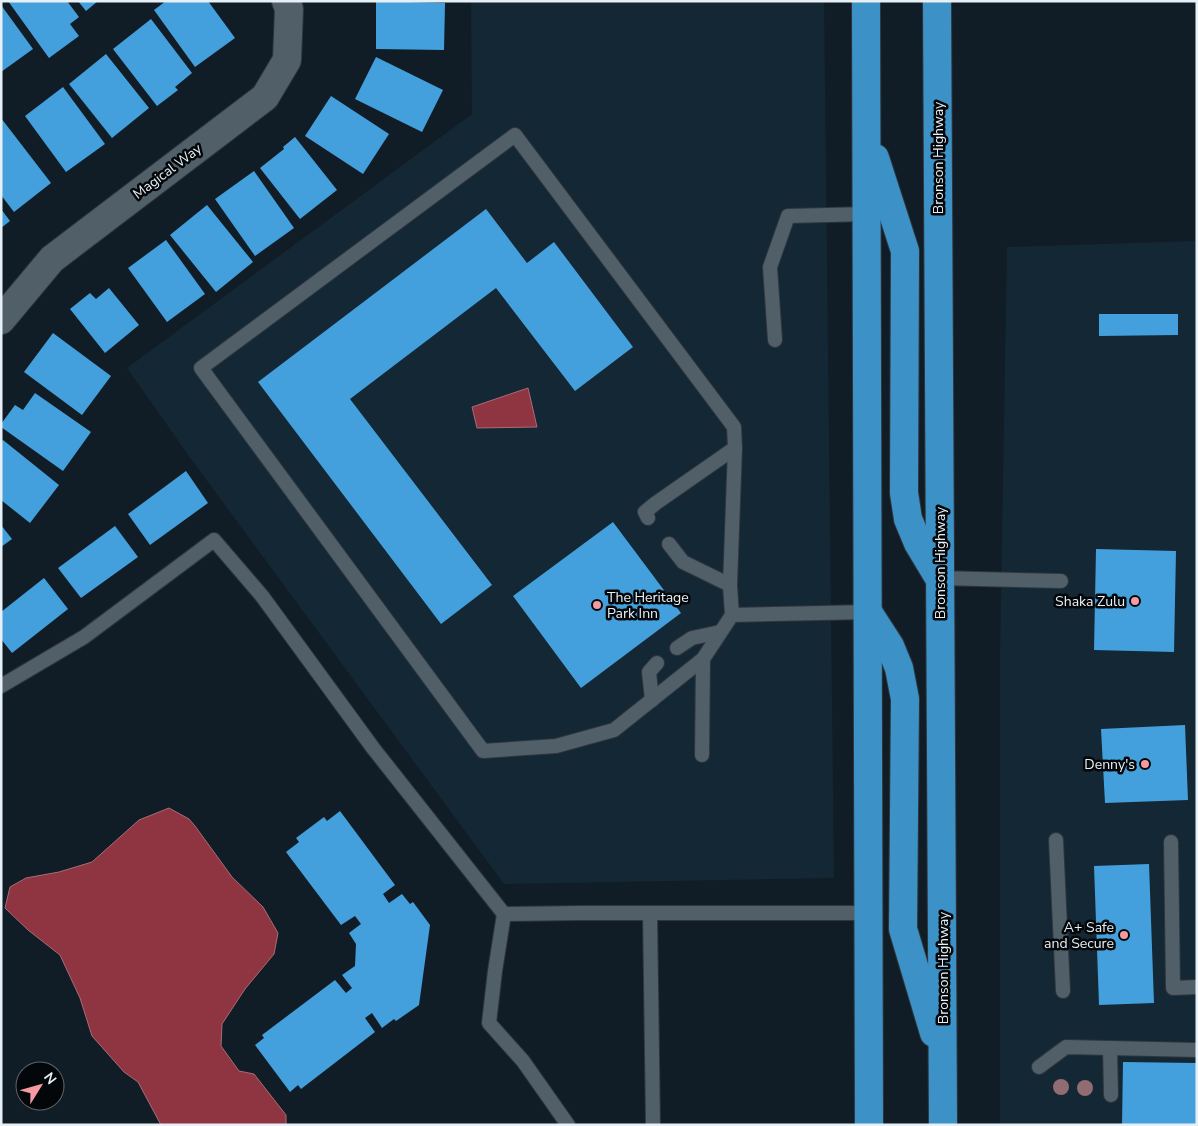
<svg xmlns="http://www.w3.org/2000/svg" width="1198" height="1126" viewBox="0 0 1198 1126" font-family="'Nunito Sans',sans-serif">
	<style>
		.built { fill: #142734 }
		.water { fill: #8f3441; stroke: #a96c77 }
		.building { fill: #44a0dc }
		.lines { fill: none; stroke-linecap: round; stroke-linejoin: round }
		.service-casing { stroke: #2f363d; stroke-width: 16 }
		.minor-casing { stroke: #2f363d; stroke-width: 30 }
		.trunk-casing { stroke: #2f363d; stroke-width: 30 }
		.service { stroke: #515f69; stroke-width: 14 }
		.minor { stroke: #515f69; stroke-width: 28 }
		.trunk { stroke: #3c92c6; stroke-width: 28 }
		.tree { fill: #926c73 }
		.poi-dot { fill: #f49aa1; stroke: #03070a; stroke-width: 2 }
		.labels { text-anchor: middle; stroke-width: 5; stroke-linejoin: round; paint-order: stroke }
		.street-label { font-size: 14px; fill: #e7f0f6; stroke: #03070a }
		.poi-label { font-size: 14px; fill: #e7f0f6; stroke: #03070a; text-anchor: end }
	</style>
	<rect width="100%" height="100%" fill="#111d26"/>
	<g class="built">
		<path d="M471,1H824L834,878L504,884L191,459L127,368L472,114Z"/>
		<path d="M1197,241V1125H1000V653L1007,247Z"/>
	</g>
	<g class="water">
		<path d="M528,388L537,427L477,428L472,407Z"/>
		<path d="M169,808L189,819L195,826L232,877L263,907L278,933L274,954L245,989L222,1024L221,1046L239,1071L254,1074L286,1115V1125H161L138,1082L124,1072L92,1036L80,998L60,955L28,930L5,908L10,887L26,878L59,872L92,862L139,820Z"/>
	</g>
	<g class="building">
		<path d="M8,1H67L79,17L70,24L79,36L49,58Z"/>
		<path d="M78,1H98L86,11Z"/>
		<path d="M166,1H208L235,38L195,67L154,10Z"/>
		<path d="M376,1L445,3L444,50L376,49Z"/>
		<path d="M1,5L33,49L1,72Z"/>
		<path d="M151,19L192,73L175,87L178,90L157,106L113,49Z"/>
		<path d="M106,54L149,108L112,138L69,84Z"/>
		<path d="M376,57L443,90L422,132L355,99Z"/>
		<path d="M63,87L105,144L66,172L25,116Z"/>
		<path d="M331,96L389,134L363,174L305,136Z"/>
		<path d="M1,118L51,183L14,212L1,195Z"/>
		<path d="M295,137L337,190L300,219L260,168L284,149L283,147Z"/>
		<path d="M254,171L294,228L255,256L215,199Z"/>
		<path d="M207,205L253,262L216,292L170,235Z"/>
		<path d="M1,209L10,221L1,228Z"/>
		<path d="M486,209L527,263L554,242L633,347L575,391L496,288L350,399L492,585L441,624L258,382Z"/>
		<path d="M166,240L205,294L167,322L128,268Z"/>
		<path d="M109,288L139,325L105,353L70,309L90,293L96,299Z"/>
		<path d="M1099,314H1178V335L1099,336Z"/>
		<path d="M53,333L111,376L82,415L24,372Z"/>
		<path d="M35,393L91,432L63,471L1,427V424L15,405L23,410Z"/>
		<path d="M3,440L59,485L30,523L1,500V442Z"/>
		<path d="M186,471L208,503L150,545L128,514Z"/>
		<path d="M613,522L681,613L581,688L513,596Z"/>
		<path d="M1,525L12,539L1,547Z"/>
		<path d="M115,526L138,557L81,598L58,568Z"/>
		<path d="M1096,549L1176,551L1174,652L1094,650Z"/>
		<path d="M44,578L68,609L12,653L1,639V612Z"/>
		<path d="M1185,725L1188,800L1105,803L1101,729Z"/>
		<path d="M340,811L395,885L383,894L389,903L402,894L410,904L413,902L430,925L419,1005L396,1021L394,1019L382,1028L372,1013L365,1018L375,1032L301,1089L298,1085L290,1092L255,1045L264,1038L262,1035L335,980L346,993L352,988L342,975L355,966L356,944L349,933L361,924L355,916L341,925L286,852L299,842L296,838L324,817L327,821Z"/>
		<path d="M1149,864L1154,1003L1099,1005L1094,866Z"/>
		<path d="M1123,1062L1197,1063L1196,1125H1122Z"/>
	</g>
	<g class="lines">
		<defs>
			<g id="service">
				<path d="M775,340L770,267L788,216L867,214"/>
				<path d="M648,518L645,512L656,503L735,448"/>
				<path d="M669,544L683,562L730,585"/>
				<path d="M939,578L1061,581"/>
				<path d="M732,615L730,585L735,448L734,427L515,135L201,368L483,751L556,746L614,730L703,659L732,615L868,612"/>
				<path d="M677,648L692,638L720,632"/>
				<path d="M1,686L84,637L214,540L262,596L373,748L504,914"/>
				<path d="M652,700L649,672L657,663"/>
				<path d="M702,755L703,659"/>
				<path d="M1056,840L1063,991"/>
				<path d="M1171,842L1173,988L1197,987"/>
				<path d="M650,913L653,1125"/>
				<path d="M1110,1048L1111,1095"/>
				<path d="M1039,1067L1066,1047L1197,1050"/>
				<path d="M568,1125L523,1061L489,1023L495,971L504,914L580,913H869"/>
			</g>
			<path id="minor" d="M1,320L52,259L265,97L287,60L289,9L286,1"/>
			<g id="trunk">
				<path d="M866,1L869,1125"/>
				<path d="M937,1L943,1125"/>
				<path d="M875,158L905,251L904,493L908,519L918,543L939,578"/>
				<path d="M868,612L890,646L899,668L905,699L903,929L934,1033"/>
			</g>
		</defs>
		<use href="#service" class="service-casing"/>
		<use href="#minor" class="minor-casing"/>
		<use href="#trunk" class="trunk-casing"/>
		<use href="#service" class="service"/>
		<use href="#minor" class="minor"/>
		<use href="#trunk" class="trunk"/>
	</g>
	<g class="tree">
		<circle cx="1061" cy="1087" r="8"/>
		<circle cx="1085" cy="1088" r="8"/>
	</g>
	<g class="poi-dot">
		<circle cx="1135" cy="601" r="5"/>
		<circle cx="597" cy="605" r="5"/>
		<circle cx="1145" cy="764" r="5"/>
		<circle cx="1124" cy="935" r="5"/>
	</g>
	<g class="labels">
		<g class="street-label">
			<text transform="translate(938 158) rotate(-90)" y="5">Bronson Highway</text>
			<text transform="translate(167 171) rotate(-37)" y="5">Magical Way</text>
			<text transform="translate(940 563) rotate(-90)" y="5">Bronson Highway</text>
			<text transform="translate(943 968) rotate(-90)" y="5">Bronson Highway</text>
		</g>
		<g class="poi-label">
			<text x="607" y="602" text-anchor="start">The Heritage<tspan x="607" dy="16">Park Inn</tspan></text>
			<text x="1125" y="606">Shaka Zulu</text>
			<text x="1135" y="769">Denny's</text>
			<text x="1114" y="932">A+ Safe<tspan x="1114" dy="16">and Secure</tspan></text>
		</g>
	</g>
	<rect width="1198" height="1126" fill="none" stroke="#e7f0f6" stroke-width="5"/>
	<g transform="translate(40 1086) rotate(53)"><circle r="24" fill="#03070a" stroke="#5e6468"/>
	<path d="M0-4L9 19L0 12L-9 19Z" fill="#f49aa1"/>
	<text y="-8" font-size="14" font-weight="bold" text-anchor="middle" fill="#e7f0f6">N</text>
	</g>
</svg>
